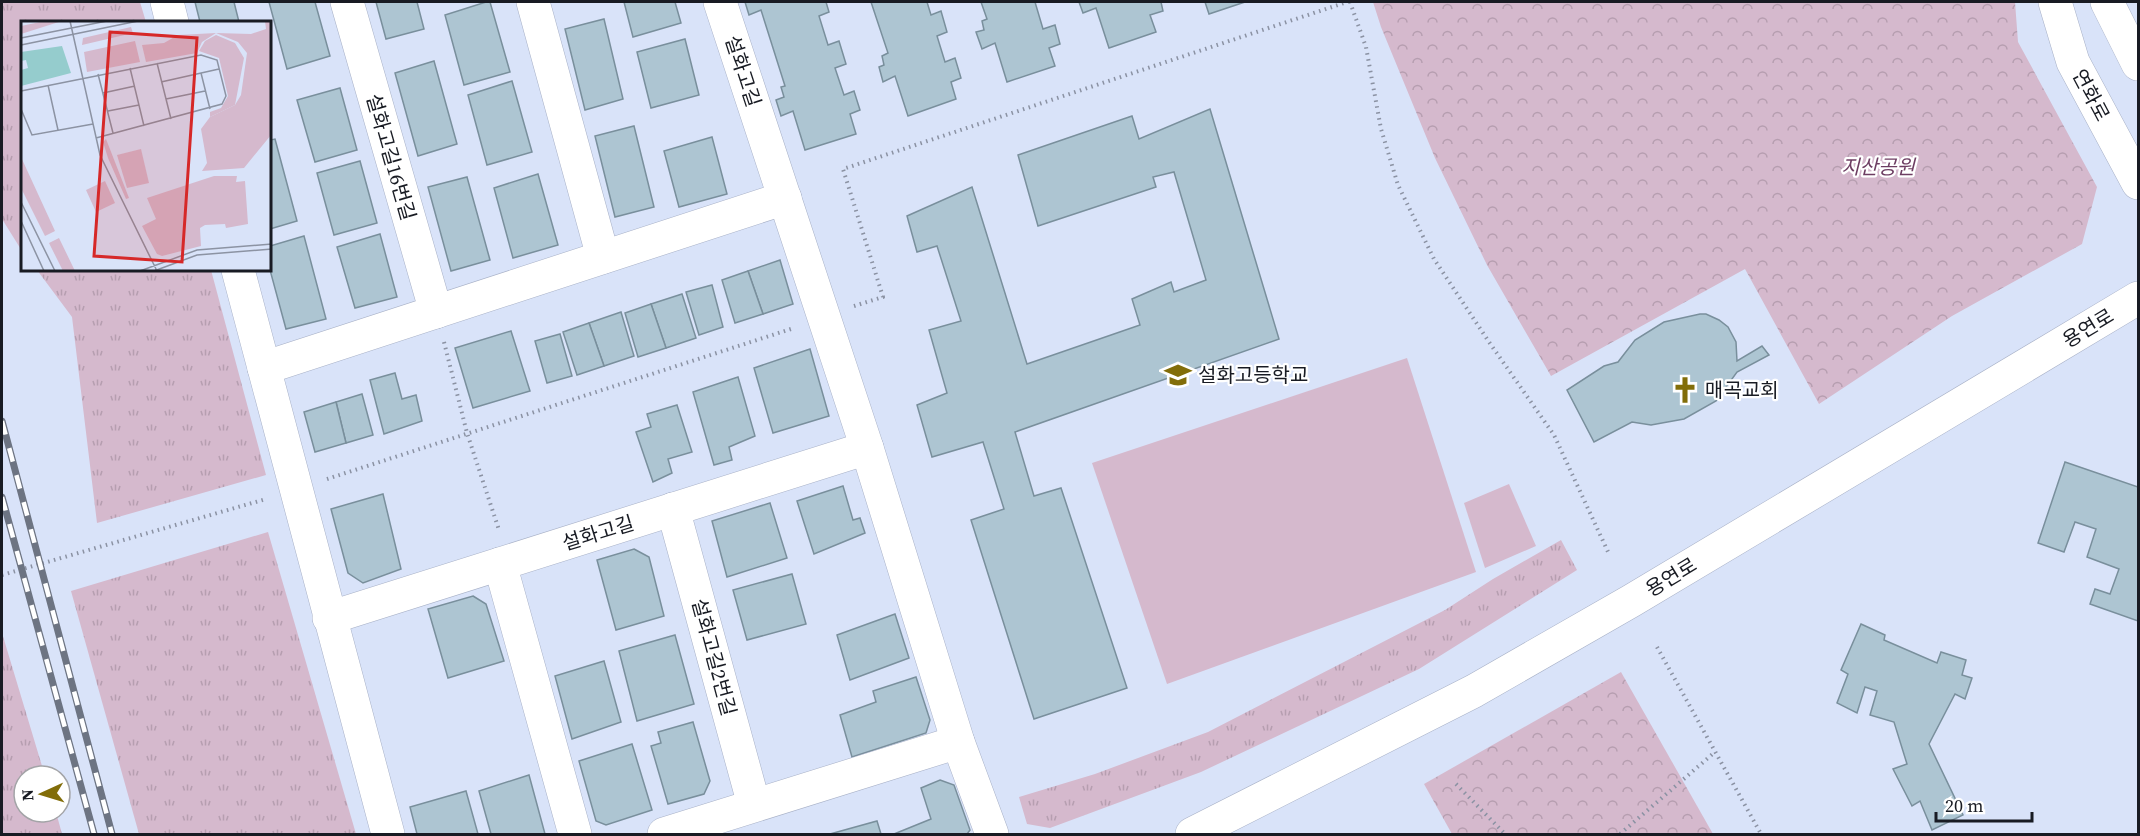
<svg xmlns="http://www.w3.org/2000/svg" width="2140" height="836" viewBox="0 0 2140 836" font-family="'Source Serif 4','Noto Sans KR',serif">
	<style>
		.grass { fill: url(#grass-tufts) }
		.forest { fill: url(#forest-crowns) }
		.pitch { fill: #d5b9cd }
		.building { fill: #adc5d2; stroke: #798f9c; stroke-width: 1.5 }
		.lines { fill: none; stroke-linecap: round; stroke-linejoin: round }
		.street-casing { stroke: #a8b1c7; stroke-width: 34 }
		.secondary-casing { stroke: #a8b1c7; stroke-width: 34 }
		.path { stroke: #8b92a3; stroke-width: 4; stroke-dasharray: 1.5 4.5; stroke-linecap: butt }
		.street { stroke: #fff; stroke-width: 33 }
		.secondary { stroke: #fff; stroke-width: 33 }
		.rail-casing { stroke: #6d7482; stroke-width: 7 }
		.rail { stroke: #fff; stroke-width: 4.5; stroke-dasharray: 14; stroke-linecap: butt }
		.labels { text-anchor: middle; stroke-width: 4.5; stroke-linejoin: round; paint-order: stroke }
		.street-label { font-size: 20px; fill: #181b23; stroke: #fff }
		.park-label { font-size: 20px; font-style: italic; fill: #6d3d62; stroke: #fff }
		.poi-label { font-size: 20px; fill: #181b23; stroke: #fff; text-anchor: start }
		.inset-road { fill: none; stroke: #8c93a3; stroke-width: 1.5 }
		.view { fill: #d62828; fill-opacity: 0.15; stroke: #d62828; stroke-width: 3 }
		.inset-edge { fill: none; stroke: #181b23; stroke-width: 3 }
	</style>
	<defs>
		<pattern id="grass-tufts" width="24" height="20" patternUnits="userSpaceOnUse" patternTransform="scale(1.5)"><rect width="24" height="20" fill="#d5b9cd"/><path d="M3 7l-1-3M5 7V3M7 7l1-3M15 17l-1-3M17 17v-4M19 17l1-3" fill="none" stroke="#b69eb0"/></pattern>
		<pattern id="forest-crowns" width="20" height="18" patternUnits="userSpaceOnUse" patternTransform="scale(1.5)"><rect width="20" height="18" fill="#d5b9cd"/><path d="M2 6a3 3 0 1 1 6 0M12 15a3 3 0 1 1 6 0" fill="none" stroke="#b69eb0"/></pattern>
	</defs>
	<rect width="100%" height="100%" fill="#d9e3f9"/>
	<g class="grass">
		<path d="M2,2H140L146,22H22V251L2,219Z"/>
		<path d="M37,270H211L266,475L97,523L72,317Z"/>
		<path d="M268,532L356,834H139L71,591Z"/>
		<path d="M1561,540L1577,570L1419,669L1201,772L1050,828L1027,824L1019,797L1095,774L1208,732L1445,610L1493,579Z"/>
		<path d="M2,633L45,776H24V812H56L62,834H2Z"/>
	</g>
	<g class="forest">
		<path d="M1373,2H2015L2018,42L2097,187L2082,244L1952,316L1819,404L1745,269L1551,376L1487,265L1435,158L1381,27Z"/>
		<path d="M1621,672L1713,834H1452L1424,784Z"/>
	</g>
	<g class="pitch">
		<path d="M1407,358L1476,572L1167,684L1092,463Z"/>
		<path d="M1509,484L1536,546L1485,568L1464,503Z"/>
	</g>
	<g class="building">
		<path d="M195,2H234L239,22H200Z"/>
		<path d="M269,2H315L330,56L287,69Z"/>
		<path d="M376,2H417L424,29L386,39Z"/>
		<path d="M486,2H490L510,72L464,85L445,15Z"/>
		<path d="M624,2H675L681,23L633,37Z"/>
		<path d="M745,2H826L829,12L819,16L828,45L839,41L846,64L835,68L844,95L854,91L860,110L850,114L856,134L805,150L793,111L781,116L776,100L784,97L781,87L785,86L761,10L749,15Z"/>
		<path d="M871,2H927L931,15L941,11L947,32L937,36L945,62L955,58L961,78L951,82L956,99L908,116L895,76L883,82L879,67L884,65L882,56L888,53Z"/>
		<path d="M981,2H1035L1043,29L1055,25L1060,44L1049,48L1055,66L1007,82L995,43L982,49L976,32L984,30L982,21L987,19Z"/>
		<path d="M1079,2H1161L1163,11L1150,15L1156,32L1109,48L1096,8L1083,13Z"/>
		<path d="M1205,2H1245L1209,14Z"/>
		<path d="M604,19L623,99L585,110L565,29Z"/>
		<path d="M685,39L699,95L651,108L637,52Z"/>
		<path d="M434,61L457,144L418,156L395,73Z"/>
		<path d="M512,81L532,152L487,165L468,95Z"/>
		<path d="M340,88L357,150L315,162L297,100Z"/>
		<path d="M1210,109L1279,339L1015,432L1034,496L1061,488L1127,688L1034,719L971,520L1004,509L983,442L932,457L917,405L947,393L929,330L961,321L937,246L917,252L907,216L972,187L1027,364L1140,325L1132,299L1171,282L1174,292L1206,280L1174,172L1153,177L1156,187L1038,226L1018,155L1132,116L1139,139Z"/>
		<path d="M634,126L654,207L615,217L595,136Z"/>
		<path d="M712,137L727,194L679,207L664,151Z"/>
		<path d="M275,139L297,221L270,229V140Z"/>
		<path d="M360,161L377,223L334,235L317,173Z"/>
		<path d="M538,174L558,245L513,258L494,188Z"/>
		<path d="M467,177L490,260L451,271L428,187Z"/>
		<path d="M380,234L397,297L355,308L337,247Z"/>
		<path d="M304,236L326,319L286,329L270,270V246Z"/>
		<path d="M780,260L793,304L763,314L748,271Z"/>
		<path d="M748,271L763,314L735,323L722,280Z"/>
		<path d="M712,285L723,327L699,335L686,292Z"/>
		<path d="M682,294L696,338L666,348L651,304Z"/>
		<path d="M651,304L666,348L638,357L625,313Z"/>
		<path d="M621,312L634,356L604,366L589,323Z"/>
		<path d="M1700,314H1706L1719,320L1728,327L1736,342L1737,361L1762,346L1769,355L1737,372L1716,401L1684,419L1651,425L1632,422L1594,442L1567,390L1604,366L1618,362L1635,340L1664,322Z"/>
		<path d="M589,323L604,366L577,375L563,332Z"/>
		<path d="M511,331L530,391L473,408L455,348Z"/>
		<path d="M560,334L572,376L547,383L535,341Z"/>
		<path d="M810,349L829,416L773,433L754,368Z"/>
		<path d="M395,373L402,399L416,395L422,421L384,434L370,380Z"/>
		<path d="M738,377L755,436L729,447L732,460L714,465L693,392Z"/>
		<path d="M362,394L373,435L346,443L336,402Z"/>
		<path d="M336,402L346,443L315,452L304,412Z"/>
		<path d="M677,405L692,452L668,459L672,473L653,482L636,432L651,427L647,414Z"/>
		<path d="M2065,462L2138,487V621L2090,604L2095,589L2110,594L2119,569L2087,557L2096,529L2075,522L2064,552L2038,543Z"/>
		<path d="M843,486L853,520L860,518L865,533L814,554L797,501Z"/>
		<path d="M383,494L401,569L363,583L348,573L331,509Z"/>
		<path d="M770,503L787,558L727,577L712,521Z"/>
		<path d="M634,549L649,557L664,616L616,630L597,560Z"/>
		<path d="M792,574L806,624L747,640L733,590Z"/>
		<path d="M473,596L486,604L504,661L448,678L428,609Z"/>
		<path d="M895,614L909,658L850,680L837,635Z"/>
		<path d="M1861,624L1885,635L1884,640L1937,663L1941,652L1966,660L1962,675L1972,678L1965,699L1955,694L1929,744L1963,815L1932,830L1920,801L1912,806L1893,769L1907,764L1894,722L1870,715L1877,691L1865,687L1857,713L1837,703L1848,674L1841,670Z"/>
		<path d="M675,635L694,704L637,721L619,651Z"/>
		<path d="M604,661L621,722L572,739L555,676Z"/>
		<path d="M916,677L930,720L926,733L852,757L840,715L876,702L873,691Z"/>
		<path d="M693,722L710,781L704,794L668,804L651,746L661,743L658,732Z"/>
		<path d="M632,744L652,810L606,825L596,821L579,761Z"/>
		<path d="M529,775L545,834H491L479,791Z"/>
		<path d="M940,780L954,785L970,830L967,834H894L931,819L921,788Z"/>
		<path d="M466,791L478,834H417L410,807Z"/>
		<path d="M877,821L881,834H830Z"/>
	</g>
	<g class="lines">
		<defs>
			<g id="street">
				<path d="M167,2L172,22"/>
				<path d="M347,2L436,312"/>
				<path d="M533,2L603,257"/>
				<path d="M720,2L867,448L958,742L992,834"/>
				<path d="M238,270L388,834"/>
				<path d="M264,368L785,198"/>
				<path d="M673,509L754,805"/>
				<path d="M500,564L575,834"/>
				<path d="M329,618L867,448"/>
				<path d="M664,834L958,742"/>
			</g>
			<g id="secondary">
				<path d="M2055,2L2073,62L2138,183"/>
				<path d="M2107,2L2138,64"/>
				<path d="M1192,834L1474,691L1631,601L2138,298"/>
			</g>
		</defs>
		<use href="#street" class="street-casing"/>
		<use href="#secondary" class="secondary-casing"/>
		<g class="path">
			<path d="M1350,2L1366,47L1381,129L1398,185L1434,259L1489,342L1554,435L1609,554"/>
			<path d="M854,306L883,297L843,169L1347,2"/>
			<path d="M444,342L467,433L499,530"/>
			<path d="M327,479L794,328"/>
			<path d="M2,575L266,499"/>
			<path d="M1657,647L1761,834"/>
			<path d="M1456,784L1505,834"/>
			<path d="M1620,834L1715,752"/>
		</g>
		<use href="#street" class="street"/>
		<use href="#secondary" class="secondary"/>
		<defs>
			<g id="rail">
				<path d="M2,421L112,834"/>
				<path d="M2,497L94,834"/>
			</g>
		</defs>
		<use href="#rail" class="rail-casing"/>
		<use href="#rail" class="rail"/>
	</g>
	<defs>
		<symbol id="school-bare" viewBox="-9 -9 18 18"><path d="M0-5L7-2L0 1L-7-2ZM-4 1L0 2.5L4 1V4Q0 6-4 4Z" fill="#826d09" stroke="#fff" stroke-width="2.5" paint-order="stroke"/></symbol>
		<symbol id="church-bare" viewBox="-9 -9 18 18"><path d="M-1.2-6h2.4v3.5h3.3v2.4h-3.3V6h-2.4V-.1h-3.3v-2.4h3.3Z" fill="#826d09" stroke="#fff" stroke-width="2.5" paint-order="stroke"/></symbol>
	</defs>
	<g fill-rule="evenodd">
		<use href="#school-bare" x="1159" y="356" width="38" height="38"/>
		<use href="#church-bare" x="1666" y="371" width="38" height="38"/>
	</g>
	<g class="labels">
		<g class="street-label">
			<text transform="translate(743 71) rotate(72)" y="7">설화고길</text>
			<text transform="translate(2091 95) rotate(62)" y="7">연화로</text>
			<text transform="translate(391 157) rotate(74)" y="7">설화고길16번길</text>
			<text transform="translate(2088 328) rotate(-31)" y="7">용연로</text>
			<text transform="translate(598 533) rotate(-17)" y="7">설화고길</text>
			<text transform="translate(1671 577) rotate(-31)" y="7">용연로</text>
			<text transform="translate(714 657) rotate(75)" y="7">설화고길2번길</text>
		</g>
		<g class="park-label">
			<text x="1878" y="174">지산공원</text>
		</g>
		<g class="poi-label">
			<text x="1198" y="382">설화고등학교</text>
			<text x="1705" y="397">매곡교회</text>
		</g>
	</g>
	<g transform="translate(21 21)">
		<rect width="250" height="250" fill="#d9e3f9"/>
		<path d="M24,0H41L0,13V5ZM110,6L112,12L61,24L62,17ZM195,12L181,21L176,32L125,41L121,24L143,22L157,14ZM195,14L214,22L223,37L214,84L189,96V91L200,87L207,75L198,37L178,30L184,20ZM114,20L119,41L66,51L63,31ZM85,118L108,177L105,178L87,137L82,121ZM0,136L34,210L24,215L0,167ZM38,217L54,250H42L28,222Z" fill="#d5b9cd"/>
		<path d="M244,0H250V114L223,147L181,150L186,142L180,108L189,96L214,84L220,74L226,32L217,21L195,12L230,13L245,8ZM193,155H216L215,161L224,160L227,203L205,207L204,203L184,204L179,207L180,225L141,235L136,233L121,205L135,198L126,177ZM84,160L94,182L75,191L65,169Z" fill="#d5b9cd"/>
		<path d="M120,128L128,162L106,167L96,134Z" fill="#d5b9cd"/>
		<path d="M41,25L50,52L0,65V49L7,47L5,39L0,40V31Z" fill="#95cccd"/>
		<path class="inset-road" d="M49,0L79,134L136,250M0,17L86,0M0,24L117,0M136,42L150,98M109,47L123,105M180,52L189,88M77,53L92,112M140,61L198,48M27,64L37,109M0,70L180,34L196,39L205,75L201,83L75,117M82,72L114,65M145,78L184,70M0,88L11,114L72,103M87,90L118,84M0,181L34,250M0,200L23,250M119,250L176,229L251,223M133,250L176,234L251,228"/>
		<path class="view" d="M89,11L176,17L161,241L73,235Z"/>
		<rect width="250" height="250" class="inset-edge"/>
	</g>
	<rect width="2140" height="836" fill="none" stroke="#181b23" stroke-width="6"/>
	<g transform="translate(42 794) rotate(266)"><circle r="28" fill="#ffffff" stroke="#a3a4a7" stroke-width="1.5"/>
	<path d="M0-4.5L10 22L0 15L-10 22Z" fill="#826d09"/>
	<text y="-9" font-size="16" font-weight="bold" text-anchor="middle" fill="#181b23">N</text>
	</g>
	<path d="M1936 812v9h96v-9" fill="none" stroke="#181b23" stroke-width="3"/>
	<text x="1945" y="812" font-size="18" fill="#181b23" stroke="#ffffff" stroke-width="4.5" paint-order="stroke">20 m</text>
</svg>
